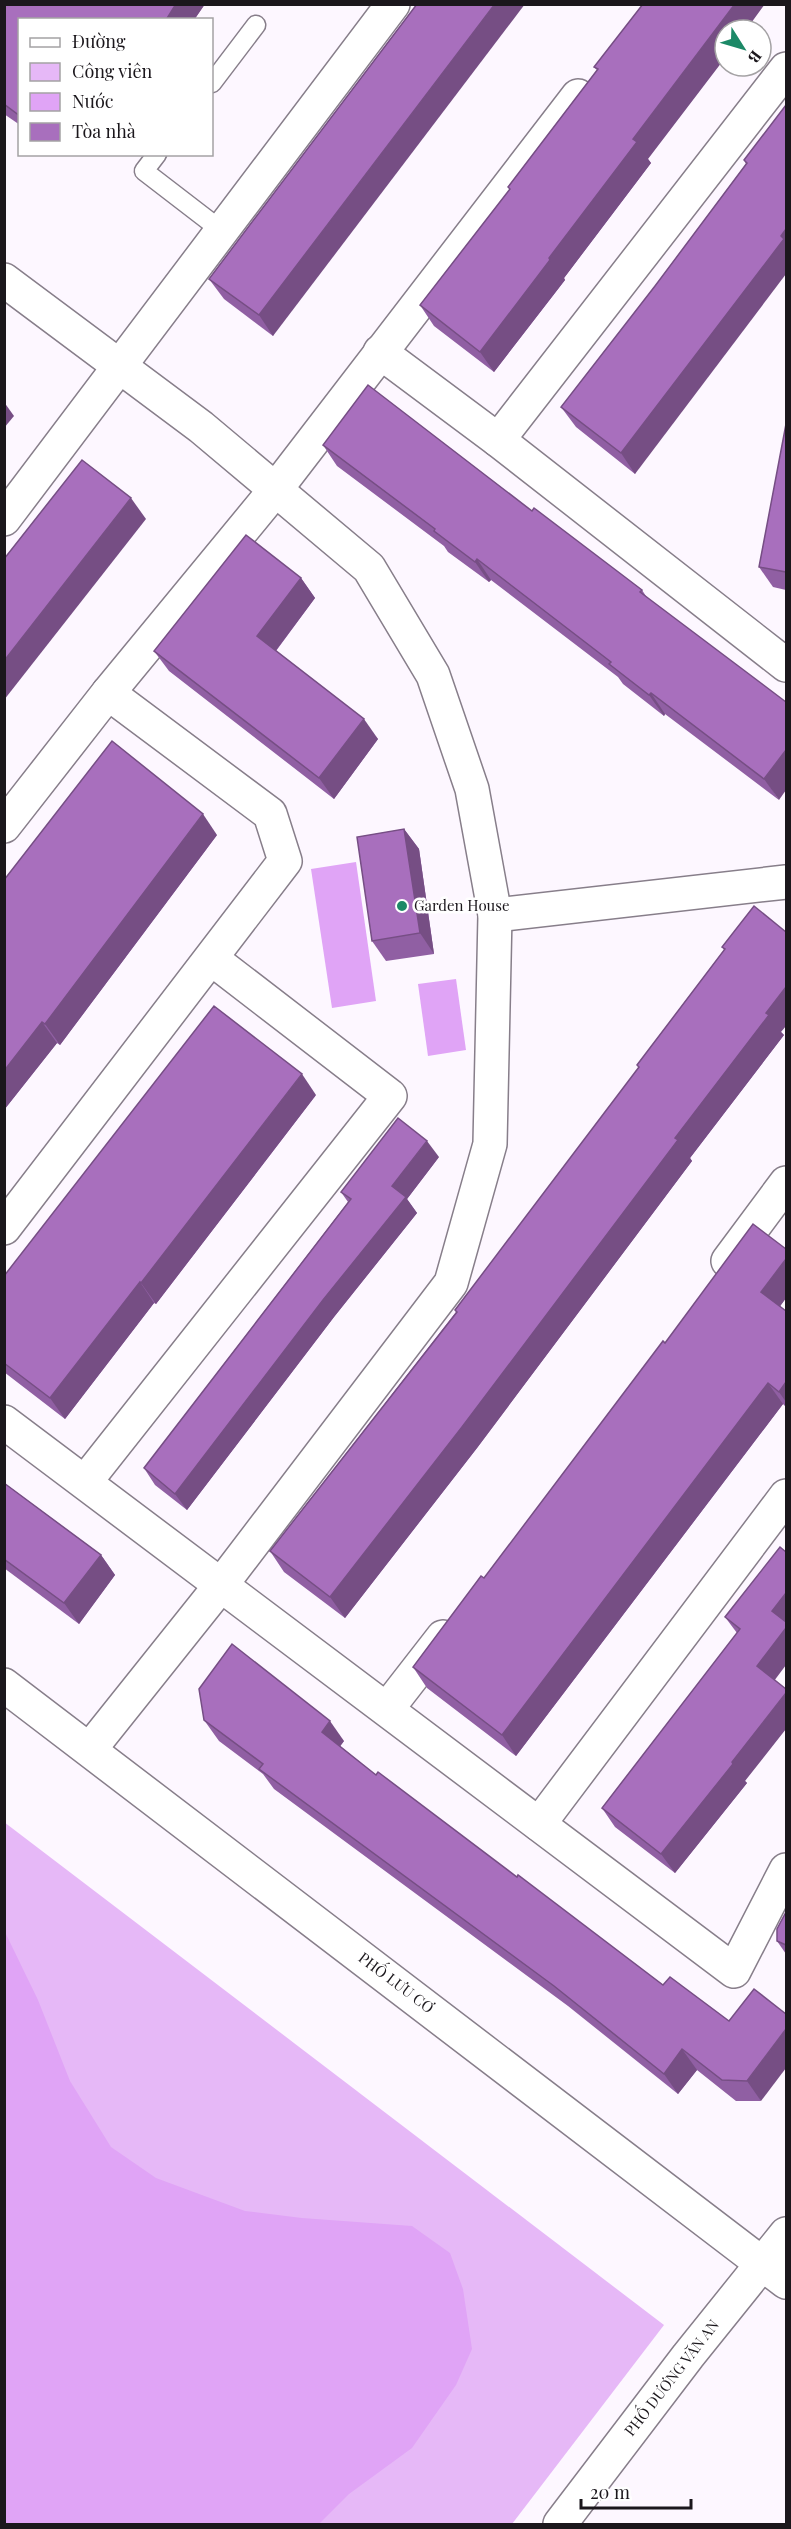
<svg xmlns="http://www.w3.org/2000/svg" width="791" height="2529" viewBox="0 0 791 2529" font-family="'Playfair Display',serif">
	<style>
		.green { fill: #e6b8f7 }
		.water { fill: #e0a4f6 }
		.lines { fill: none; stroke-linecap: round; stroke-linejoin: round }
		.service-casing { stroke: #877e8a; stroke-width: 21 }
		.minor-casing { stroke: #877e8a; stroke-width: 36 }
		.service { stroke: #fff; stroke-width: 18 }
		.minor { stroke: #fff; stroke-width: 33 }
		.wall { fill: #905fa3 }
		.shaded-wall { fill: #764e84 }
		.building { fill: #a86fbd; stroke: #764e84; stroke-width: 1.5 }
		.poi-dot { fill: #1c8967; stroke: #fff; stroke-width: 2 }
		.labels { text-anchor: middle; stroke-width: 5; stroke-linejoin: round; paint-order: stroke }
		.poi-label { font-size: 15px; fill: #1b171c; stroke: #fff; text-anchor: start }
		.street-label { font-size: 15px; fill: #1b171c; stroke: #fff }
	</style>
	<rect width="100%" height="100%" fill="#fdf7ff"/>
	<path class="green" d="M4,1822L664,2325L512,2524H5Z"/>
	<g class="water">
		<path d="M356,862L376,1001L332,1008L311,869Z"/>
		<path d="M456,979L466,1050L428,1056L418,984Z"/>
		<path d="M4,1930L38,2000L70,2081L111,2147L156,2178L245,2211L302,2218L412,2226L450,2253L463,2289L472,2349L456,2385L412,2448L349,2494L319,2524H5Z"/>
	</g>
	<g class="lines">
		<defs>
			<g id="service">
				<path d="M212,83L256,25"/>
				<path d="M157,154L144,171L222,231"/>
			</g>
			<g id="minor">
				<path d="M4,280L201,427L369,568L433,675L472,789L495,915L490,1144L451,1283L221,1585L90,1749"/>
				<path d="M380,352L498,440L786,665"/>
				<path d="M498,440L786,69"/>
				<path d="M4,519L393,4"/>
				<path d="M4,826L108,693L276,489L578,96"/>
				<path d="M495,915L786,882"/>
				<path d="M4,1228L285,861L270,814L108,693"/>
				<path d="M728,1261L786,1183"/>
				<path d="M4,1422L734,1971L786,1870"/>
				<path d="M85,1482L390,1096L212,959"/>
				<path d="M4,1685L786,2282"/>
				<path d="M387,1709L443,1637"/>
				<path d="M539,1824L786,1496"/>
				<path d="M560,2524L688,2356L786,2234"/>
			</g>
		</defs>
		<use href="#service" class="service-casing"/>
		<use href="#minor" class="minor-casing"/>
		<use href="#service" class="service"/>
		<use href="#minor" class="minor"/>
	</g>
	<g class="wall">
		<path d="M4,4H205L194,20H20V125L4,114Z"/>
		<path d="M417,4L273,336L224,299L209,279Z"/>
		<path d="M643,4L648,159L651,163L564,278L565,280L494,372L434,326L420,305L510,189L508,187L597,70L594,67Z"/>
		<path d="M786,105L635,474L576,427L561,407L655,286L746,164L744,160Z"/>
		<path d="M786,424V590L773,587L759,567Z"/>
		<path d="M323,445L532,511L642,590L779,800L665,714L664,716L623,684L618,677L491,580L489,582L448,552L444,546L337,466Z"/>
		<path d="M301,578L315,598L276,651L378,739L334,799L169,671L154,651Z"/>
		<path d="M404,829L419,849L434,954L386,961L372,941Z"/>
		<path d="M217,835L60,1045L57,1043L4,1110V880Z"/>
		<path d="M754,906L781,1032L784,1035L690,1158L692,1161L477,1448L345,1618L284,1572L270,1551L456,1312L455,1310L639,1068L637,1065L724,950L722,947Z"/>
		<path d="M316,1095L156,1304L154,1303L65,1419L4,1372V1276Z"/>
		<path d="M439,1157L407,1199L417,1213L334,1317L187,1510L155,1485L144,1468L348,1202L341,1192Z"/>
		<path d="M786,1298L780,1306L786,1311V1407L783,1404L516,1756L427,1688L413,1667L484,1578L665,1343Z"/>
		<path d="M4,1483L101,1555L115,1575L79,1624L4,1568Z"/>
		<path d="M786,1552L775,1680L745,1781L747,1783L675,1873L615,1827L602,1808L737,1633L725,1617Z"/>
		<path d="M204,1720L344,1741L340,1746L376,1775L517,1877L663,1985L729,2021L761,2101H736L697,2070L678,2094L568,2006L274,1789L263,1774L219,1741Z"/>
		<path d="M786,1912V1954L777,1941Z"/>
	</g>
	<g class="shaded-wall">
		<path d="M176,4H205L194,20H166Z"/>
		<path d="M495,4H525L273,336L259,315Z"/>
		<path d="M735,4H765L746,30H725V58L648,159L651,163L564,278L565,280L494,372L480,352L549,258L633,139Z"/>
		<path d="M786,229V274L635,474L621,453Z"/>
		<path d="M4,402L14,416L4,428Z"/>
		<path d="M131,498L146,519L4,700V661Z"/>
		<path d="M477,559L491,580L489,582L475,562Z"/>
		<path d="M301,578L315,598L271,657L257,636Z"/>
		<path d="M651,693L665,714L664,716L649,695Z"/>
		<path d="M364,719L378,739L334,799L319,778Z"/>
		<path d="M786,750V790L779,800L764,779Z"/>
		<path d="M203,814L217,835L60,1045L45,1024Z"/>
		<path d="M404,829L419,849L434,954L420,933Z"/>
		<path d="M786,987V1026L781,1032L784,1035L690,1158L692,1161L477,1448L345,1618L330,1597L675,1138L766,1013Z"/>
		<path d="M42,1022L57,1043L4,1110V1071Z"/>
		<path d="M302,1074L316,1095L156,1304L141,1283Z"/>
		<path d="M427,1141L439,1157L407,1199L417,1213L334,1317L187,1510L175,1494L392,1186Z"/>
		<path d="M786,1259V1298L776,1312L761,1292Z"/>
		<path d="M140,1282L154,1303L65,1419L50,1398Z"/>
		<path d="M786,1382V1402L779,1392Z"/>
		<path d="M768,1383L783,1404L516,1756L502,1735Z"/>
		<path d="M101,1555L115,1575L79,1624L64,1603Z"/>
		<path d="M786,1593V1665L771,1685L757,1666L772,1611Z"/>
		<path d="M786,1693V1729L745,1781L747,1783L675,1873L661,1854L732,1762Z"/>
		<path d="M330,1721L344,1741L336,1752L322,1732Z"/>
		<path d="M786,2029V2068L761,2101L747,2081Z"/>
		<path d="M682,2049L697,2070L678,2094L664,2074Z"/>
	</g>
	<g class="building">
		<path d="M4,4H176L166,20H20V116L4,104Z"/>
		<path d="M417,4H495L259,315L209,279Z"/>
		<path d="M643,4H735L633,139L637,142L549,258L550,260L480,352L420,305L510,189L508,187L598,69L594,67Z"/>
		<path d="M786,105V229L781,236L784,239L621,453L561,407L655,286L747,163L744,160Z"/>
		<path d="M368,385L532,511L534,508L642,590L640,592L786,702V750L764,779L651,693L649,695L609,664L611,662L477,559L475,562L434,531L435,529L323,445Z"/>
		<path d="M786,424V572L759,567Z"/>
		<path d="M82,460L131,498L4,661V559Z"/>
		<path d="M246,535L301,578L257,636L364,719L319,778L154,651Z"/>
		<path d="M112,741L203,814L45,1024L42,1022L4,1071V880Z"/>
		<path d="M404,829L420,933L372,941L357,837Z"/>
		<path d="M754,906L786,932V987L766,1013L769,1015L675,1138L678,1140L462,1427L330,1597L270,1551L457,1312L455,1310L639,1067L637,1065L725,949L722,947Z"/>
		<path d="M214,1006L302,1074L141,1283L140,1282L50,1398L4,1363V1276Z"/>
		<path d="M398,1118L427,1141L392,1186L406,1197L323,1300L175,1494L144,1468L351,1199L341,1192Z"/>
		<path d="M753,1224L786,1249V1259L761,1292L786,1311V1382L779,1392L768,1383L502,1735L413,1667L481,1576L484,1578L663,1341L665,1343Z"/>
		<path d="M4,1483L101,1555L64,1603L4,1559Z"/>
		<path d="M780,1547L786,1552V1593L772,1611L786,1622V1628L757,1666L786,1689V1693L732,1762L733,1764L661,1854L602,1808L740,1629L725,1617Z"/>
		<path d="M232,1644L330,1721L322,1732L376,1775L378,1772L517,1877L518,1875L663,1985L670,1977L729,2021L754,1989L786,2014V2029L747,2081L722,2080L682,2049L664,2074L554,1986L259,1769L263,1764L204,1720L199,1689Z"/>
		<path d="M786,1912V1945L777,1941V1929Z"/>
	</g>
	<circle class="poi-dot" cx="402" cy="906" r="6"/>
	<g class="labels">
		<g class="poi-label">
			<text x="414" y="911">Garden House</text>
		</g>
		<g class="street-label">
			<text transform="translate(396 1983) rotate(37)" y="5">PHỐ LƯU CƠ</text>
			<text transform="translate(672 2378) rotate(-52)" y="5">PHỐ DƯƠNG VĂN AN</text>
		</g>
	</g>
	<rect width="791" height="2529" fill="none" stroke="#1b171c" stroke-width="12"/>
	<rect x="18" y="18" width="195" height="138" fill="#ffffff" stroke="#a4a2a4" stroke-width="1.5"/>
	<rect x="30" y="38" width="30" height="9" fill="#ffffff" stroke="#a4a2a4" stroke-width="1.5"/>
	<text x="72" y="48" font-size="18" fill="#1b171c">Đường</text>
	<rect x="30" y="63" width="30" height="18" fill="#e6b8f7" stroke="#a4a2a4" stroke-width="1.5"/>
	<text x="72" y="78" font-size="18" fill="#1b171c">Công viên</text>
	<rect x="30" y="93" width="30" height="18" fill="#e0a4f6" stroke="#a4a2a4" stroke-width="1.5"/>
	<text x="72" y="108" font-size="18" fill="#1b171c">Nước</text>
	<rect x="30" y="123" width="30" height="18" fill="#a86fbd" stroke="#a4a2a4" stroke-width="1.5"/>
	<text x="72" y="138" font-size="18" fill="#1b171c">Tòa nhà</text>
	<g transform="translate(743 48) rotate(127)"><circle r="28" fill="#ffffff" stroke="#a4a2a4" stroke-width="1.5"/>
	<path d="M0-4.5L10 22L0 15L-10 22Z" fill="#1c8967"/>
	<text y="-9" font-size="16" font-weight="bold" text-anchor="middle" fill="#1b171c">B</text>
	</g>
	<path d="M581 2499v9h110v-9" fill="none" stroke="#1b171c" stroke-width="3"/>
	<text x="590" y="2499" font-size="18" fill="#1b171c" stroke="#ffffff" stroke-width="4.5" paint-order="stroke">20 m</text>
</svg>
